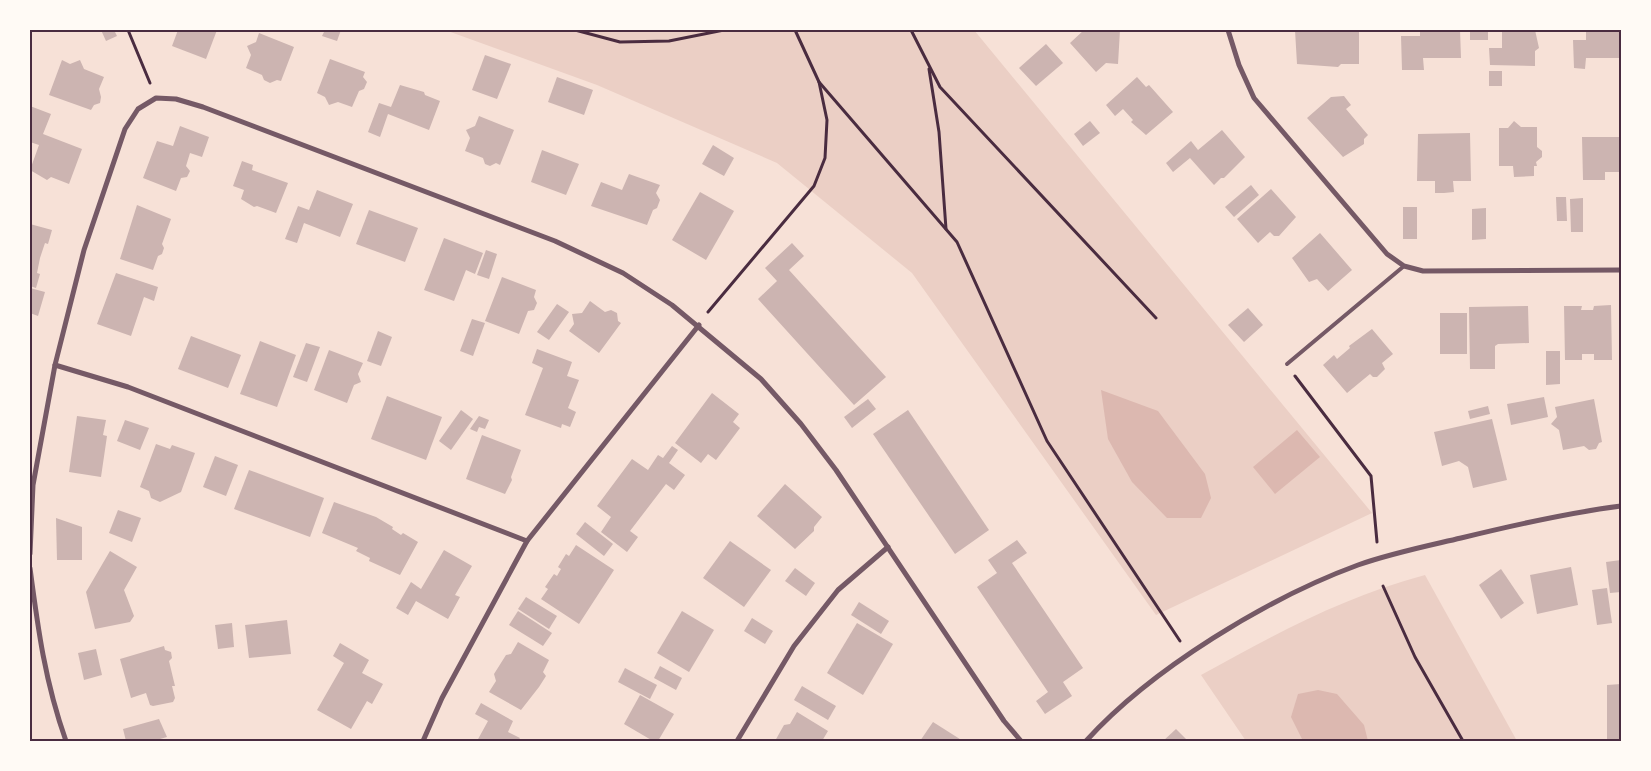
<svg xmlns="http://www.w3.org/2000/svg" width="1651" height="771" viewBox="0 0 1651 771" font-family="'Fira Sans Condensed',sans-serif">
	<style>
		.green { fill: #ebcfc5 }
		.water { fill: #dcb8b0 }
		.building { fill: #ccb4b1 }
		.lines { fill: none; stroke-linecap: round; stroke-linejoin: round }
		.path { stroke: #4a2c40; stroke-width: 3 }
		.service { stroke: #755966; stroke-width: 4 }
		.minor { stroke: #755966; stroke-width: 5 }
		.neatline { fill: none; stroke: #4a2c40; stroke-width: 2 }
	</style>
	<rect width="100%" height="100%" fill="#f7e1d7"/>
	<g class="green">
		<path d="M445,30H974L1372,513L1156,615L912,273L777,163L597,85Z"/>
		<path d="M1425,575L1517,741H1246L1201,675C1275,634 1343,597 1425,575Z"/>
	</g>
	<g class="water">
		<path d="M1101,390L1158,411L1205,474L1211,498L1201,518H1167L1132,482L1108,439Z"/>
		<path d="M1297,430L1320,457L1275,494L1253,467Z"/>
		<path d="M1318,690L1337,694L1364,725L1368,741H1303L1291,717L1298,694Z"/>
	</g>
	<g class="building">
		<path d="M101,30H114L117,36L106,41Z"/>
		<path d="M178,30H217L206,59L172,46Z"/>
		<path d="M325,30H341L337,41L322,36Z"/>
		<path d="M1084,30H1120L1118,64L1106,63L1096,72L1070,43Z"/>
		<path d="M1295,30H1359V64H1341L1338,67L1297,64Z"/>
		<path d="M1420,30H1460L1461,58H1423L1424,70H1402L1401,36H1420Z"/>
		<rect x="1470" y="30" width="18" height="10"/>
		<path d="M1502,30H1535L1539,48L1535,51V66L1490,65L1489,48H1502Z"/>
		<path d="M1586,30H1621V58H1586L1585,69L1574,68L1573,40H1586Z"/>
		<path d="M259,33L294,47L281,81L277,80L270,83L264,80L262,75L246,68L251,55L247,46L256,42Z"/>
		<path d="M1046,44L1063,63L1036,86L1019,68Z"/>
		<path d="M485,55L511,64L497,99L472,90Z"/>
		<path d="M330,59L365,72L363,77L367,82L364,89L359,91L352,107L338,102L329,105L325,97L317,93Z"/>
		<path d="M62,60L70,64L80,60L84,69L104,77L99,89L101,97L100,103L94,105L91,110L49,95Z"/>
		<rect x="1489" y="71" width="13" height="15"/>
		<path d="M557,77L593,90L584,115L548,102Z"/>
		<path d="M1137,77L1146,87L1149,85L1173,112L1146,135L1131,122L1133,120L1123,109L1115,116L1106,105Z"/>
		<path d="M400,85L424,92L425,95L440,101L429,130L388,114L380,137L368,132L379,103L391,107Z"/>
		<path d="M1344,96L1351,105L1346,109L1368,135L1364,139V144L1343,157L1307,118L1331,97Z"/>
		<path d="M30,106L51,114L43,134L82,149L69,184L51,177L47,180L30,170L39,145L30,142Z"/>
		<path d="M479,116L514,130L500,165L496,163L490,166L485,164L483,158L465,151L470,138L466,130L475,126Z"/>
		<path d="M1090,121L1100,133L1083,146L1074,134Z"/>
		<path d="M1514,121L1521,127H1537V147L1542,151V157L1536,162L1537,166H1534V176L1514,177L1513,166H1499V128H1508Z"/>
		<path d="M180,126L209,137L202,157L190,153L186,166L190,171L187,177L181,178L176,191L143,178L157,141L173,146Z"/>
		<path d="M1222,130L1245,157L1224,178H1221L1214,185L1190,158L1173,172L1166,163L1191,141L1198,150Z"/>
		<path d="M1470,133L1471,181H1453L1454,192L1444,193H1435V181H1417L1418,134Z"/>
		<path d="M1582,137H1621V172H1605V180H1583Z"/>
		<path d="M713,145L734,158L724,176L702,164Z"/>
		<path d="M542,150L579,164L566,195L531,182Z"/>
		<path d="M242,161L253,165L252,170L288,183L276,213L257,206L254,207L241,199L244,190L233,186Z"/>
		<path d="M629,174L660,185L656,193L660,200L657,208L653,210L647,225L591,206L601,182L622,190Z"/>
		<path d="M1251,185L1259,195L1234,217L1225,207Z"/>
		<path d="M1271,189L1296,217L1279,236H1274L1270,232L1258,243L1237,219Z"/>
		<path d="M317,190L353,204L340,237L304,223L297,243L285,239L298,206L309,210Z"/>
		<path d="M700,192L734,211L706,260L672,240Z"/>
		<path d="M1556,197H1566L1567,221H1557Z"/>
		<path d="M1583,198V232H1571L1570,199Z"/>
		<path d="M137,205L171,219L162,244L164,248L162,254L158,256L153,270L120,259Z"/>
		<rect x="1403" y="207" width="14" height="32"/>
		<path d="M1486,208V239L1472,240V209Z"/>
		<path d="M369,210L418,228L405,262L356,244Z"/>
		<path d="M30,224L52,230L48,244L45,243L40,258L37,273L40,274L36,288L30,286Z"/>
		<path d="M1320,233L1352,270L1328,291L1317,279L1309,282L1292,258Z"/>
		<path d="M444,238L483,253L475,274L466,270L454,301L424,290Z"/>
		<path d="M792,243L804,256L789,270L886,377L854,405L758,299L777,281L765,268Z"/>
		<path d="M486,250L497,254L489,279L477,275Z"/>
		<path d="M116,273L158,287L154,301L144,297L131,336L97,324Z"/>
		<path d="M502,277L536,290L534,297L537,303L534,310L528,311L519,334L485,321Z"/>
		<path d="M30,288L45,292L38,316L30,313Z"/>
		<path d="M590,301L605,312L611,310L617,313L618,321L621,323L599,353L569,331L574,324L572,314L582,313Z"/>
		<path d="M557,304L569,312L549,340L537,332Z"/>
		<path d="M1611,305L1612,360H1594V354H1582V360H1565L1564,306H1582L1581,310H1593L1594,306Z"/>
		<path d="M1528,306L1529,343L1498,344L1495,346V369H1470L1469,307Z"/>
		<path d="M1248,308L1263,325L1244,342L1228,325Z"/>
		<rect x="1440" y="313" width="27" height="41"/>
		<path d="M472,319L485,323L473,356L460,351Z"/>
		<path d="M1372,329L1393,354L1382,363L1385,369L1377,377H1373L1370,374L1347,393L1323,365L1334,355L1337,359L1350,348L1349,346Z"/>
		<path d="M378,331L392,337L381,366L367,361Z"/>
		<path d="M191,336L241,355L228,388L178,369Z"/>
		<path d="M260,341L296,355L277,407L240,394Z"/>
		<path d="M306,343L320,347L307,382L293,377Z"/>
		<path d="M537,349L572,362L567,376L579,380L568,408L576,412L570,427L562,424L561,428L525,415L543,368L532,363Z"/>
		<path d="M329,350L363,363L358,374L361,382L354,385L347,403L314,390Z"/>
		<path d="M1546,351H1560V384L1546,385Z"/>
		<path d="M712,393L739,414L733,422L740,428L716,460L708,454L701,463L675,443Z"/>
		<path d="M387,396L442,417L426,460L371,439Z"/>
		<path d="M1544,397L1548,417L1511,425L1507,404Z"/>
		<path d="M868,399L876,409L852,428L844,417Z"/>
		<path d="M1594,399L1602,442L1599,443L1596,449L1589,450L1584,446L1563,450L1559,430L1551,424L1557,417L1555,407Z"/>
		<path d="M1488,406L1490,414L1470,419L1468,411Z"/>
		<path d="M461,410L473,419L451,450L439,441Z"/>
		<path d="M908,410L989,530L955,554L873,434Z"/>
		<path d="M77,416L106,420L103,435L107,436L101,477L69,472Z"/>
		<path d="M479,416L489,420L485,429L479,427L477,432L470,429Z"/>
		<path d="M1492,419L1507,480L1473,488L1468,467L1459,461L1442,466L1434,432Z"/>
		<path d="M125,420L149,428L140,450L117,441Z"/>
		<path d="M482,435L521,450L511,477L512,480L505,494L466,479Z"/>
		<path d="M156,444L170,449L172,445L195,453L181,492L160,502L151,498L149,491L140,487Z"/>
		<path d="M672,446L678,450L669,463L685,475L674,490L666,484L630,531L638,537L627,552L601,532L611,517L597,506L632,459L648,470L658,455L663,458Z"/>
		<path d="M215,456L238,465L226,496L203,487Z"/>
		<path d="M249,470L324,498L310,537L234,509Z"/>
		<path d="M785,484L822,517L814,527V531L795,549L757,516Z"/>
		<path d="M334,502L376,517L393,527L392,529L401,535L403,533L418,542L400,575L369,561L370,558L356,551L358,548L322,533Z"/>
		<path d="M118,510L141,518L132,542L109,533Z"/>
		<path d="M56,518L82,527V560H57Z"/>
		<path d="M585,522L613,544L604,556L576,534Z"/>
		<path d="M1017,540L1027,553L1012,563L1083,668L1063,682L1072,696L1045,714L1036,701L1048,692L977,587L997,573L988,560Z"/>
		<path d="M730,541L771,570L744,607L703,578Z"/>
		<path d="M576,545L614,570L579,624L541,599L548,589L545,587L554,574L557,576L561,569L558,567L566,554L569,556Z"/>
		<path d="M444,550L472,566L455,595L460,597L448,619L416,601L408,615L396,608L411,582L421,589Z"/>
		<path d="M110,551L137,567L124,590L134,616L130,622L95,629L86,592Z"/>
		<path d="M1621,560V592L1610,593L1606,562Z"/>
		<path d="M1571,567L1578,605L1537,614L1530,575Z"/>
		<path d="M795,568L815,583L806,596L785,581Z"/>
		<path d="M1501,569L1524,603L1501,619L1479,585Z"/>
		<path d="M1607,588L1612,623L1597,625L1592,590Z"/>
		<path d="M526,597L557,616L549,629L518,609Z"/>
		<path d="M859,602L889,621L881,634L851,615Z"/>
		<path d="M518,611L552,633L543,646L509,625Z"/>
		<path d="M682,611L714,630L689,672L657,653Z"/>
		<path d="M752,618L773,631L765,644L744,631Z"/>
		<path d="M287,620L291,654L249,658L245,625Z"/>
		<path d="M232,623L234,647L218,649L215,625Z"/>
		<path d="M857,623L893,644L863,695L827,673Z"/>
		<path d="M518,642L549,660L543,672L546,676L539,687L521,710L489,692L496,681L494,674L506,655L511,654Z"/>
		<path d="M340,643L369,660L362,673L383,684L372,704L367,701L351,729L317,710L344,663L333,656Z"/>
		<path d="M164,646L165,650L171,652L172,658L169,661L175,686H172L175,698L173,702L153,706L150,705L146,693L131,698L120,659Z"/>
		<path d="M96,649L102,675L84,680L78,653Z"/>
		<path d="M660,666L682,678L676,690L654,678Z"/>
		<path d="M625,668L657,685L650,699L618,682Z"/>
		<path d="M1621,684V741H1607V685Z"/>
		<path d="M802,686L836,706L828,720L794,700Z"/>
		<path d="M640,695L674,714L658,741H653L624,724Z"/>
		<path d="M481,703L513,721L508,732L520,738L518,741H477L488,721L475,714Z"/>
		<path d="M797,712L828,731L822,741H775L784,725L790,724Z"/>
		<path d="M159,719L167,737L153,741H126L123,729Z"/>
		<path d="M933,722L963,741H920Z"/>
		<path d="M1176,729L1188,741H1163Z"/>
	</g>
	<g class="lines">
		<g class="path">
			<path d="M128,30L150,83"/>
			<path d="M575,30L620,42L669,41L724,30"/>
			<path d="M911,30L940,87L1156,318"/>
			<path d="M929,69L939,132L946,229"/>
			<path d="M819,82L957,242L1047,441L1180,641"/>
			<path d="M708,312L814,186L825,158L827,120L819,82L795,30"/>
			<path d="M1295,376L1371,476L1377,542"/>
			<path d="M1383,586L1415,657L1463,741"/>
		</g>
		<path class="service" d="M1287,364L1404,266"/>
		<g class="minor">
			<path d="M1228,30L1239,65L1254,98L1387,254L1404,266L1423,271L1621,270"/>
			<path d="M55,365L128,387L527,541"/>
			<path d="M30,554L33,485L55,365L84,250L125,129L138,109L156,98L176,99L203,107L555,241L623,273L672,305L761,379L801,424L836,470L1004,721L1021,741"/>
			<path d="M30,568C38,629 45,682 66,741"/>
			<path d="M423,741L442,698L527,541L699,325"/>
			<path d="M737,741L794,646L838,590L888,547"/>
			<path d="M1086,741C1151,669 1268,598 1358,565C1392,553 1427,546 1461,538C1514,525 1567,513 1621,506"/>
		</g>
	</g>
	<rect width="1651" height="771" fill="none" stroke="#fffaf5" stroke-width="62"/>
	<rect x="31" y="31" width="1589" height="709" class="neatline"/>
</svg>
